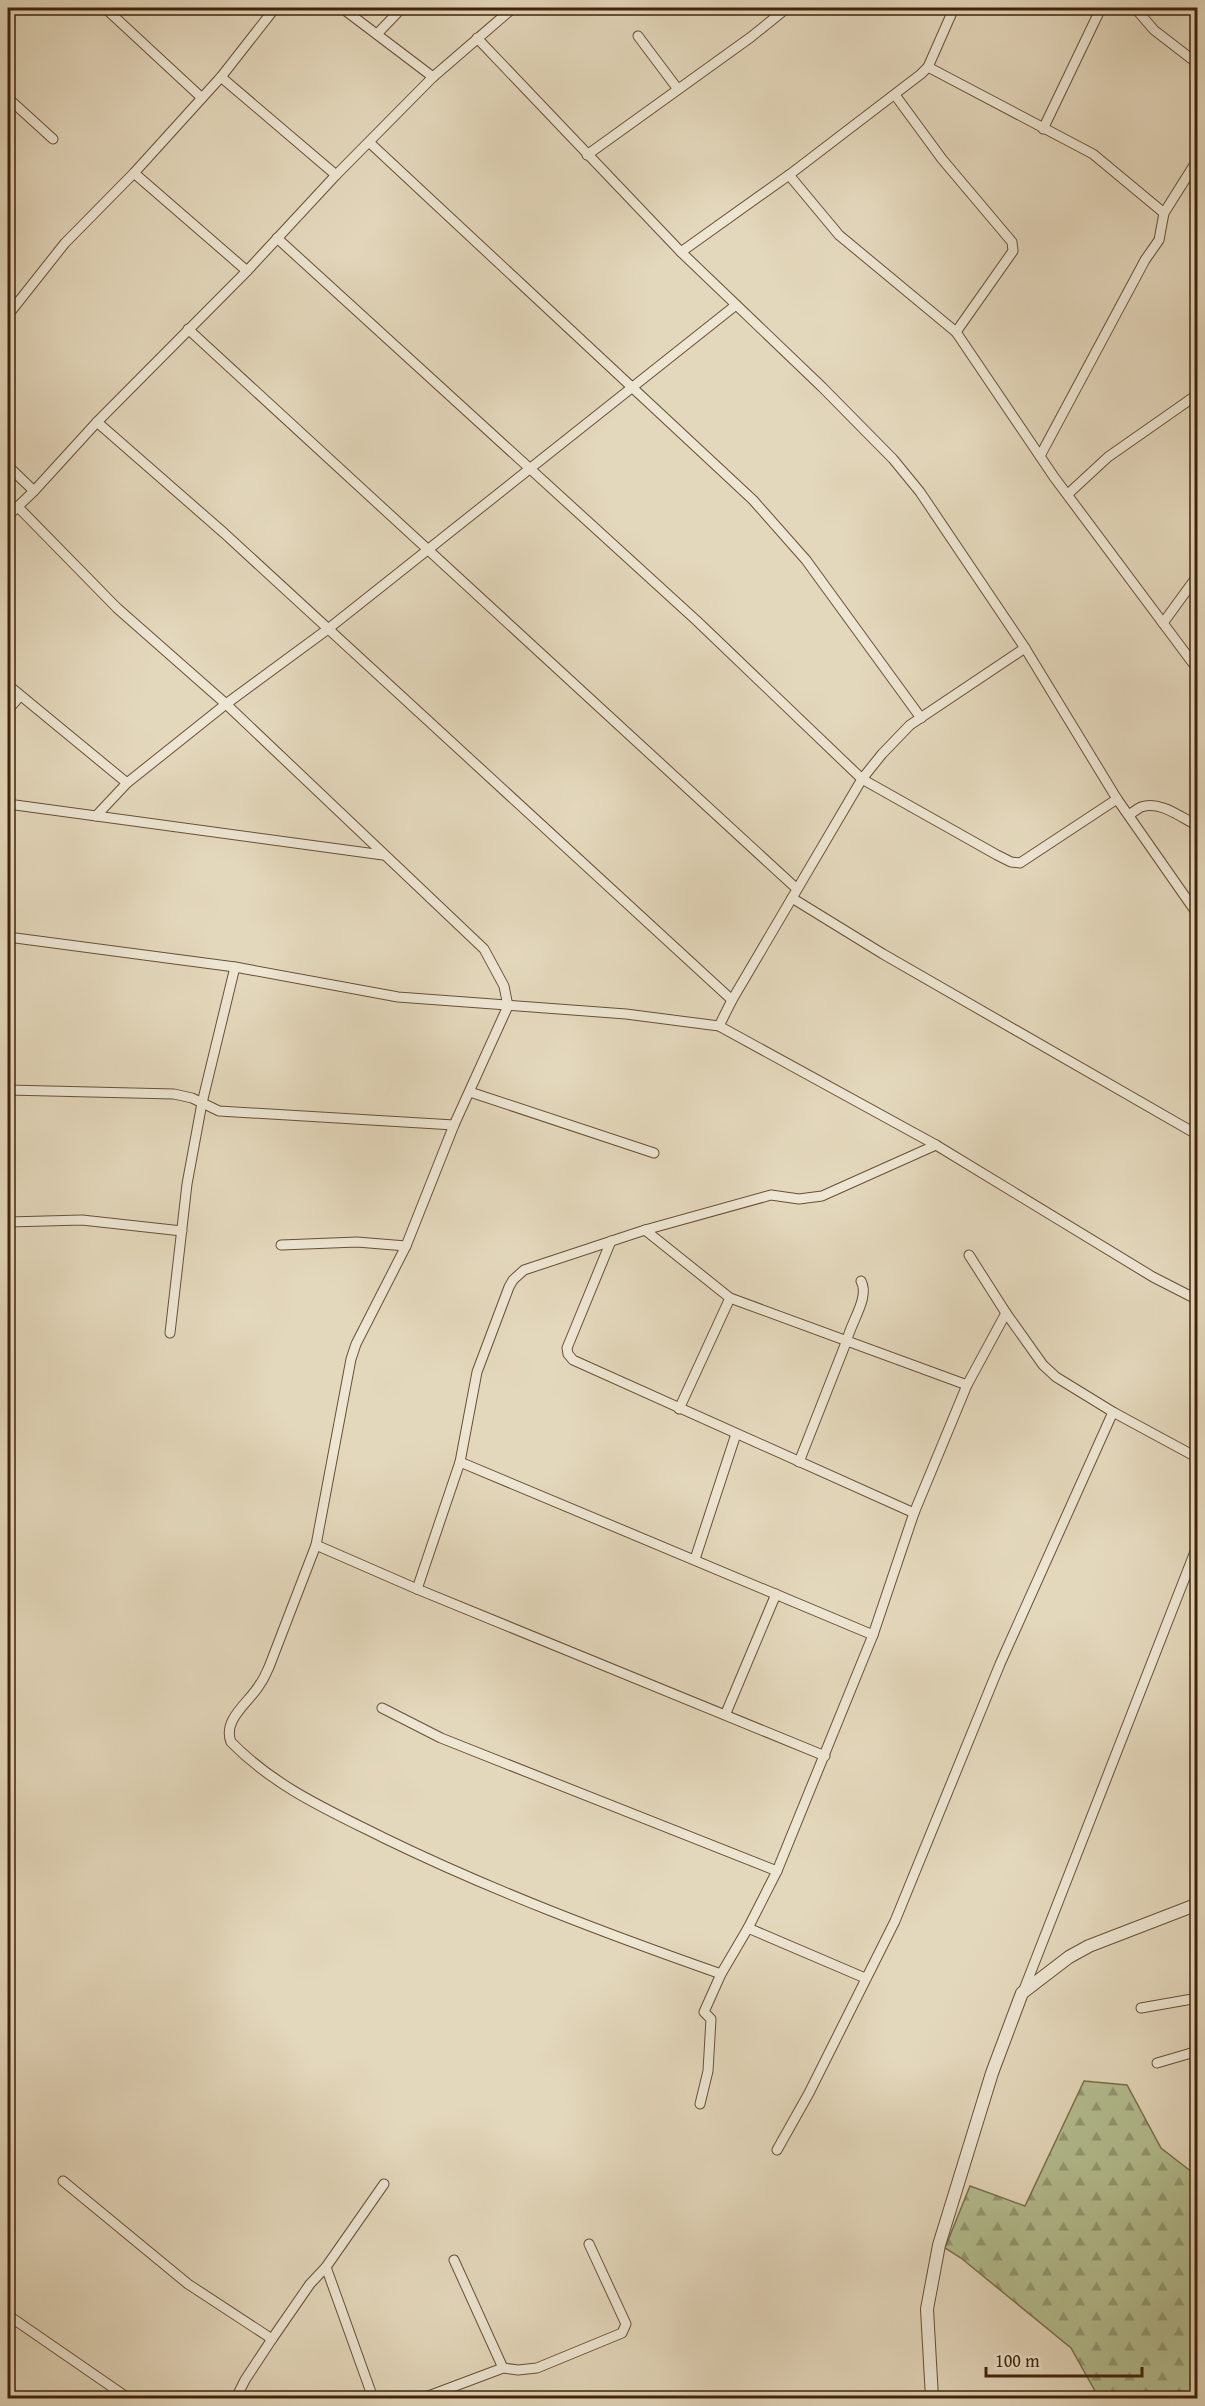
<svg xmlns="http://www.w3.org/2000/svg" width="1205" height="2406" viewBox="0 0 1205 2406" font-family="'Gentium Book Plus',serif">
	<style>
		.forest { fill: url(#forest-firs); stroke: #7a704c; stroke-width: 1.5 }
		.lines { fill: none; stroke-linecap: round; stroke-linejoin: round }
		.minor-casing { stroke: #685035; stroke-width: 11 }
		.tertiary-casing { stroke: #685035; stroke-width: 14 }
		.minor { stroke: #ede6d3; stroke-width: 9 }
		.tertiary { stroke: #ede6d3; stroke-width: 12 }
	</style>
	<defs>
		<pattern id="forest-firs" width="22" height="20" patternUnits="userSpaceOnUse" patternTransform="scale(1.5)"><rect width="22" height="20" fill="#b4bf91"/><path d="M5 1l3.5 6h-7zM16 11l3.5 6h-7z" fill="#949b74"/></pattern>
	</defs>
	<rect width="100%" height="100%" fill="#e4d8bc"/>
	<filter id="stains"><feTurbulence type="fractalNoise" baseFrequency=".00333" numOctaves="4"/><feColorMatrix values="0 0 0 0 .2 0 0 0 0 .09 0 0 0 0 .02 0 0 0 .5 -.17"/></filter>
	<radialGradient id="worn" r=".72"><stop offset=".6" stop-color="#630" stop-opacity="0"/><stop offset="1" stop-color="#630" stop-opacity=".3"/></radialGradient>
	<path class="forest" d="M1084,2081L1127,2085L1161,2148L1197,2176V2398H1099L1071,2348L961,2258L945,2248L970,2186L1025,2206Z"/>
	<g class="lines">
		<defs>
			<g id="minor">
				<path d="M105,8L202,98"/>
				<path d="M342,8L433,77"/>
				<path d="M1135,8L1154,30L1198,64"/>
				<path d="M377,34L402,8"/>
				<path d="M638,36L677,88"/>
				<path d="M477,38L681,252L822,387L893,459L920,492L1025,648L1117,799L1198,915"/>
				<path d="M928,67L1093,154L1164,213"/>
				<path d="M221,77L336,175"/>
				<path d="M895,95L942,159L1012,242L1013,251L956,332"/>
				<path d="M8,98L53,139"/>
				<path d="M1043,129L1101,8"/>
				<path d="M370,143L753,500L806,560L921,718"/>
				<path d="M587,155L751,37L787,8"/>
				<path d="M134,173L247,271"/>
				<path d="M789,175L839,235L956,332L1054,477L1198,670"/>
				<path d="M277,238L697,621L862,779L997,855L1011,862L1020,863L1117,799"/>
				<path d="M681,252L789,175L921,74L928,67L954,8"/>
				<path d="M8,315L65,243L134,173L221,77L275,8"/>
				<path d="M188,329L797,889"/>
				<path d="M97,422L224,533L732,1000"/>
				<path d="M1040,456L1145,260L1159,240L1164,213L1198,159"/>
				<path d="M8,466L34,491"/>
				<path d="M1068,494L1108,457L1198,394"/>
				<path d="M18,507L117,608L226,704L484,949L504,986L508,1006L454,1125L406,1246L356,1344L351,1359L316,1545L269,1667C266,1673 264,1679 260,1684C250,1702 222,1719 231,1742C275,1787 328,1810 384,1838C493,1891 607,1934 721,1974"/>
				<path d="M8,516L34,491L97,422L247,271L336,175L433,77L513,8"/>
				<path d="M1163,623L1198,575"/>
				<path d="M8,685L127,783"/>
				<path d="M8,710L20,696"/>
				<path d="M8,804L383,855"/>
				<path d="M1129,815C1132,813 1137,809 1141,807C1160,800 1182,818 1198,826"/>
				<path d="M96,816L127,783L226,704L328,629L736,305"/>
				<path d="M792,898L883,954L1198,1135"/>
				<path d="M8,937L235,967L398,997L626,1014L719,1026L936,1145L1153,1277L1198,1300"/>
				<path d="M719,1026L732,1000L862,779L882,754L910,725L1025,648"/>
				<path d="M8,1090L174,1094L192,1098L219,1111L454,1125"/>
				<path d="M470,1092L654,1153"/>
				<path d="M8,1222L82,1220L182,1231"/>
				<path d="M645,1230L730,1298L967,1385"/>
				<path d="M611,1241L567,1348L568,1354L573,1360L914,1513"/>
				<path d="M281,1245L357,1242L406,1246"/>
				<path d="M969,1255L1006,1313L1043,1365L1056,1377L1113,1412L1198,1458"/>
				<path d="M170,1333L187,1184L202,1103L235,967"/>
				<path d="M679,1409L730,1298"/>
				<path d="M460,1462L873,1635"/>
				<path d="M799,1462L847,1340C851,1322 870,1297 861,1281"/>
				<path d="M316,1545L417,1589L825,1756"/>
				<path d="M695,1559L736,1434"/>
				<path d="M417,1589L460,1462L477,1372L509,1287L513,1280L524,1270L645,1230L771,1195L799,1199L822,1196L936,1145"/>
				<path d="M382,1708L441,1738L777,1871"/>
				<path d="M726,1713L776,1594"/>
				<path d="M748,1928L865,1978"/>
				<path d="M1023,1992L1198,1544"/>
				<path d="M1141,2008L1198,1998"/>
				<path d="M1157,2063L1198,2051"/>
				<path d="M700,2104L708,2071L711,2019L704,2012L721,1974L748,1928L777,1871L873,1635L914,1513L967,1385L1006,1313"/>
				<path d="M777,2150L809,2093L895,1921L1000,1664L1113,1412"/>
				<path d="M63,2181L188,2284L272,2339"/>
				<path d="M454,2260L503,2368"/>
				<path d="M326,2267L373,2398"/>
				<path d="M12,2318L128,2398"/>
				<path d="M236,2398L245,2380L272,2339L310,2284L326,2267L384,2184"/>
				<path d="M423,2398L503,2368L518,2370L537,2368L622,2333L626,2324L589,2244"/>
			</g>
			<path id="tertiary" d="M932,2398L927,2309L939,2245L992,2073L1022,1993L1069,1957L1089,1946L1198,1904"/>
		</defs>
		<use href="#minor" class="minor-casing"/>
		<use href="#tertiary" class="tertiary-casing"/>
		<use href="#minor" class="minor"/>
		<use href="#tertiary" class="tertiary"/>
	</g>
	<rect width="1205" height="2406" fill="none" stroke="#e4d8bc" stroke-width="30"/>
	<rect x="9" y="9" width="1187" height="2388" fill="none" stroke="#3f2208" stroke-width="3"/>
	<rect x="15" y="15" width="1175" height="2376" fill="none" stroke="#3f2208" stroke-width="1.5"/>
	<path d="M986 2367v9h156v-9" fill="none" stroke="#3f2208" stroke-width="3"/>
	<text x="995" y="2367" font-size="18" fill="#3f2208" stroke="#ede6d3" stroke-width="4.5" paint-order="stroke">100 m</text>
	<rect width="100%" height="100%" filter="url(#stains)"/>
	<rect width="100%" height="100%" fill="url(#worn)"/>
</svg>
